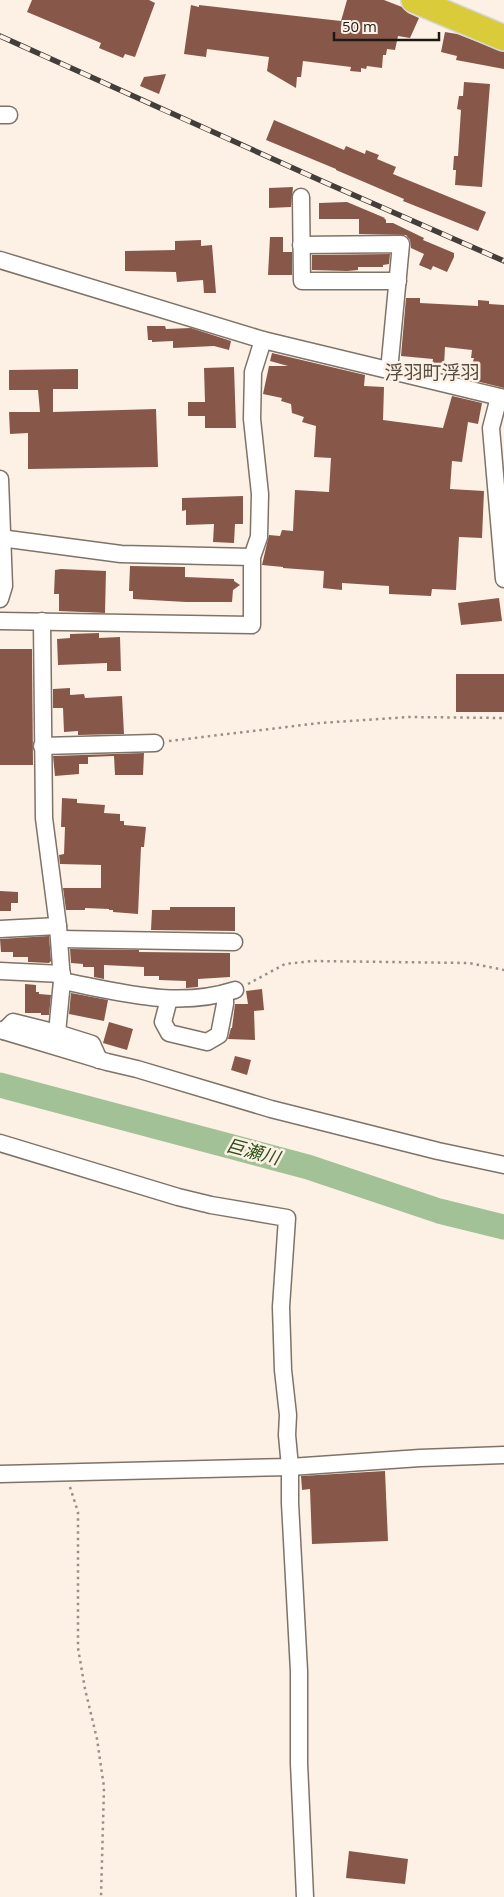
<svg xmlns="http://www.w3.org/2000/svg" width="504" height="1897" viewBox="0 0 504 1897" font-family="'Open Sans','Noto Sans JP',sans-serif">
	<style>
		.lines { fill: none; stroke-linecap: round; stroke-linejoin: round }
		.river { stroke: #a2c196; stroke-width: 25 }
		.building { fill: #875849 }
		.minor-casing { stroke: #7d7368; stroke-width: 19 }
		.highway-casing { stroke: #d6d6d5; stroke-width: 28 }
		.path { stroke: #989087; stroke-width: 2.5; stroke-dasharray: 2.5 4; stroke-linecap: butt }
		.minor { stroke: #fff; stroke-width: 16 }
		.highway { stroke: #d9cb39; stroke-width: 25 }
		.rail-casing { stroke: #433e39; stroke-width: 5.5 }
		.rail { stroke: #fdf1e5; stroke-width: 4; stroke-dasharray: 11; stroke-linecap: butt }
		.labels { text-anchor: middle; stroke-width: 5; stroke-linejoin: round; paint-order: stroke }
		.water-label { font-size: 18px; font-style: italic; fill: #2a5116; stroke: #fdf1e5 }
		.quarter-label { font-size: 19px; fill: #554c42; stroke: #fdf1e5 }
	</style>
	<rect width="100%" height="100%" fill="#fdf1e5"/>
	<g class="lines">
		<path class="river" d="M0,1085L308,1167L439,1211L504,1227"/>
	</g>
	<g class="building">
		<path d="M32,0H149L155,3L135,57L125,54L123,58L99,48L101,43L27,12Z"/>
		<path d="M347,0H384L402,7L408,13L419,18L410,38L398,36L395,50L387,49L386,55H383L382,68L367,66L366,69L361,68V72L350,71L351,67L303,61L301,77H297L296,88L267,71L269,57L207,49L206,57L184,54L191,5L199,7V5L341,21Z"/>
		<path d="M445,32L457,34L504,52V69L456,60L457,56L441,52Z"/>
		<path d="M166,74L159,94L140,86L144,77Z"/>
		<path d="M464,82L490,84L482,187L455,185L456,170H453L454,156H458L461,110L457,109L459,96H463Z"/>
		<path d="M274,120L344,150L346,146L365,154L366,150L379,155L377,159L396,167L393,174L486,212L478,231L403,201L404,199L336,170V169L266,140Z"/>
		<path d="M293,187L291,207L269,208V188Z"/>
		<path d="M347,202L385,218H384L386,220V223H393L424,238L423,240L454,253V257L447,272L433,266L431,270L419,265L424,254L411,248L410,240L406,235L359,234V219H319V203Z"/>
		<path d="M270,237H283V252H292V275H268Z"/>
		<path d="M201,240V246L212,245L216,293H204L203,280L177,282L176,272L125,271V251L175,250V241Z"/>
		<path d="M390,254L389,264L383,265V267H358V270L347,271L312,270V255Z"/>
		<path d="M406,298H420V303L478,306V300L489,301V304L504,305V388L468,379L474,358H471L472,350L445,347L444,366L432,365L433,359L401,356Z"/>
		<path d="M147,326H165L166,329L191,328L231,341L229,350L214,346L173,348V341L152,342V340H148Z"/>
		<path d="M272,353L365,375L364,386L384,387L383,420L443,428L452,396L482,403L478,424L468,422L462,462L452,461L450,489L484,491L482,538L459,537L456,590L432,589L431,596L389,594V586L342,583V590L323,588L324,571L283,568V567L262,565L269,535L280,536L282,530L293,531L295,490L329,492L331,458L314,457L316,426L302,422L304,417L292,413L291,404L281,401L282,398L263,394L269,366H288L270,361Z"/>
		<path d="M234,367L236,428H205V416H188V402H205L204,368Z"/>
		<path d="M78,369V389H53V412L156,409L158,467L28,469V433L10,434L9,412H40L38,390H9V370Z"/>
		<path d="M243,496V524H235L234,543L213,542L214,524L186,525V510L182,511V498Z"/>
		<path d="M130,566L185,567V577L234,579V581L240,585L233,590L232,602H186L133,599V591H129Z"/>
		<path d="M61,569L106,571L105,613L59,611V594H54L55,570Z"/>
		<path d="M499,598L502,621L461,625L458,603Z"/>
		<path d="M99,633V638L120,637L121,671H107V663L58,665L57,639L70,638V634Z"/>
		<path d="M0,649H32L33,765H0Z"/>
		<rect x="456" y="674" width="48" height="38"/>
		<path d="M70,688V695L84,694L85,698L122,696L124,734L78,735V731L64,732L63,708H53V689Z"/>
		<path d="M144,753L143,775H115L114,756L88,757V764H79V774L55,776L53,756Z"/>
		<path d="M62,798L77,799V803L105,805L104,813L120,814V821H124V825L146,827L144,847H141L138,914L113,912V910H109V909L85,908V910H66L63,888H101V865L60,864L59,855L64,854L65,827H61Z"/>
		<path d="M0,891L18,892V903H11V911H0Z"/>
		<path d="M170,907H235V931L151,930L152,910H170Z"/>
		<path d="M49,936L51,961L49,963L28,962V957H13V952H1L0,939Z"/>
		<path d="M70,949L139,950V952L230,953V977L198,979V987L186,988V981L159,980V976H144V967L104,965V979L94,977V967H83V964L71,963Z"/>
		<path d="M25,984L36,985V992H39V994L51,995L49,1015H41V1013H25Z"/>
		<path d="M262,989L264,1010L254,1011L255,1040L228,1039L231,1028H232L235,1004H248L246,991Z"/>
		<path d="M71,993L108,1000L104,1021L69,1014Z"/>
		<path d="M109,1022L133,1029L127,1050L103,1043Z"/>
		<path d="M235,1056L251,1060L247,1075L231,1070Z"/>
		<path d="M385,1471L388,1541L312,1544L310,1489L302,1490L301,1476Z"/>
		<path d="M349,1851L408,1859L405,1884L346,1878Z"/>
	</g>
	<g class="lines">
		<defs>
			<g id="minor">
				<path d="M0,115H9"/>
				<path d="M301,197L302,281H398"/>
				<path d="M301,245L401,244L389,371"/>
				<path d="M0,260L263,340L504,398"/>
				<path d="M499,397L491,428L504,579"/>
				<path d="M0,479L4,586L0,599"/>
				<path d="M0,538L121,554L252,557"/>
				<path d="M0,621L252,625V557L259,537L260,494L252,419L253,372L263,340"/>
				<path d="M42,621L44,818L58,926L62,981L57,1033L92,1044L99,1060"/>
				<path d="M42,746L155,743"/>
				<path d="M0,929L58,926"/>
				<path d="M60,939L234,942"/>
				<path d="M0,971L62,974"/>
				<path d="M62,981C120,992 177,1009 235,990"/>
				<path d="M169,999L163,1022L169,1033L207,1042L219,1035L225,1004V993"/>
				<path d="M0,1030L107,1062L137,1069L271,1109L438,1151L504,1165"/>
				<path d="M4,1031L13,1022L57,1033"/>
				<path d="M0,1143L178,1197L211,1205L287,1218L281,1307L283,1370L288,1415L287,1435L290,1467V1503L299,1671V1763L305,1897"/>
				<path d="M0,1474L290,1467L420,1458L504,1455"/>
			</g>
			<path id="highway" d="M414,0L504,38"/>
		</defs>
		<use href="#minor" class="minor-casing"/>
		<use href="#highway" class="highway-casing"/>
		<g class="path">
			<path d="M169,741L320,723L409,717L504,718"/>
			<path d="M248,984L285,964L312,961L469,963L504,970"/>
			<path d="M70,1487L78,1512V1648L85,1689L97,1739L104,1787L101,1897"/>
		</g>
		<use href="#minor" class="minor"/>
		<use href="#highway" class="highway"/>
		<defs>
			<path id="rail" d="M0,36L324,182L504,261"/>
		</defs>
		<use href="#rail" class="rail-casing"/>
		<use href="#rail" class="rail"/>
	</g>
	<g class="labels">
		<g class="water-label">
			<text transform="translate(253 1152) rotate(15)" y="6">巨瀬川</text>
		</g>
		<g class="quarter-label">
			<text x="432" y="379">浮羽町浮羽</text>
		</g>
	</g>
	<path d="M334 32v8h105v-8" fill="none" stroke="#1d1915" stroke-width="2.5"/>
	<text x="342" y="32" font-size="15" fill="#1d1915" stroke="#fdf1e5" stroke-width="4" paint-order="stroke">50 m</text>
</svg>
